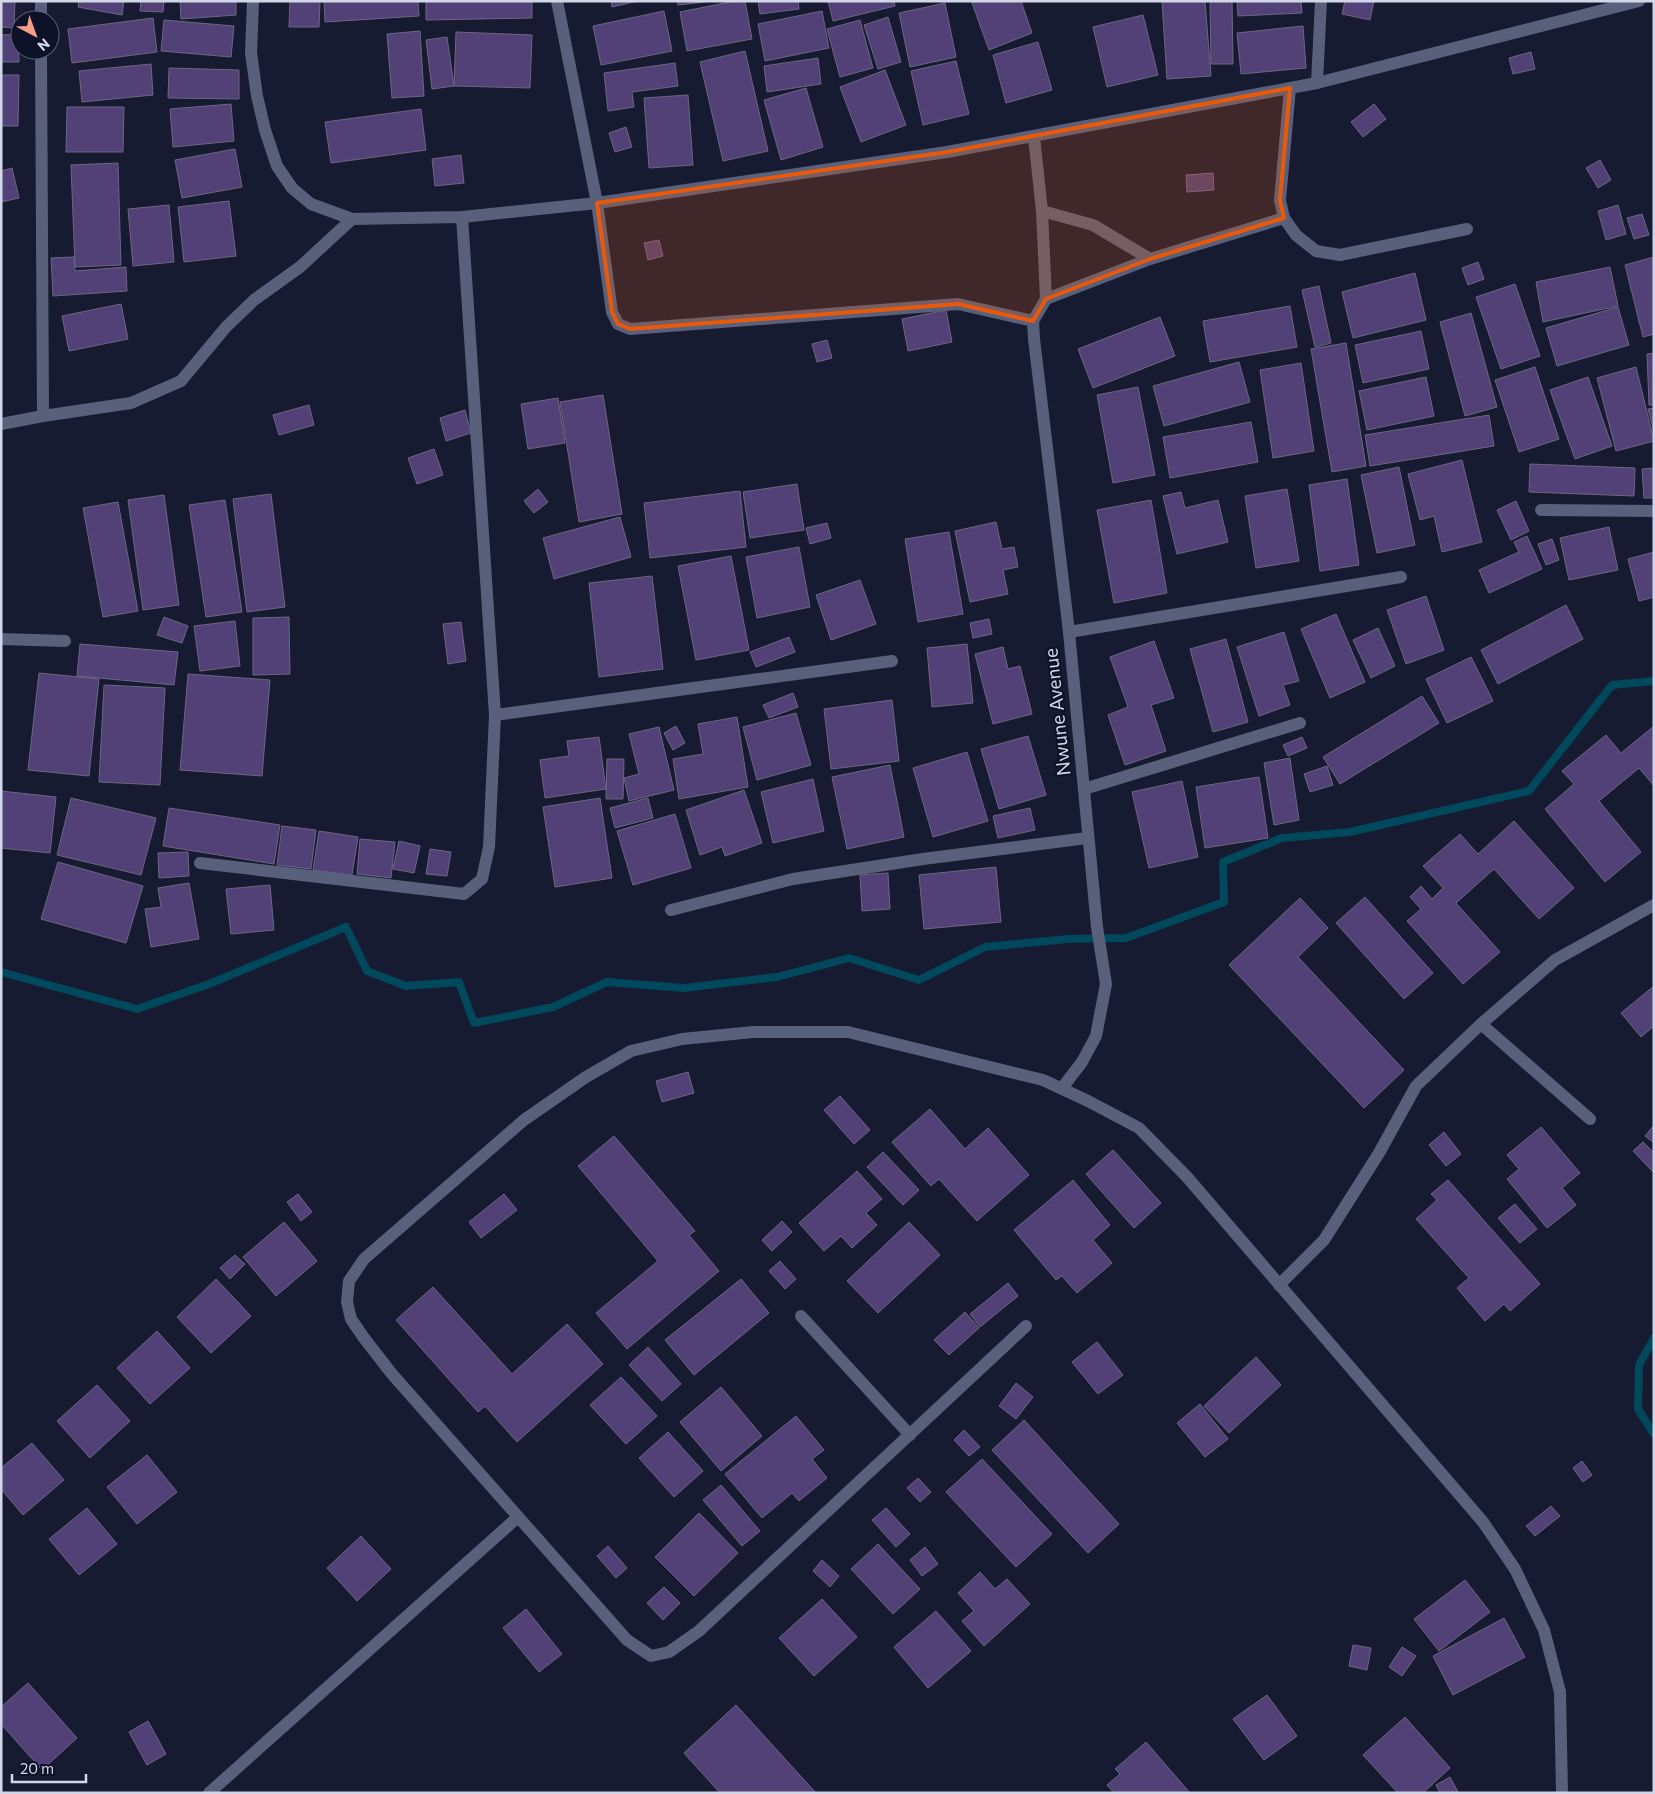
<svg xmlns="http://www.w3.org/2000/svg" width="1655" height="1794" viewBox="0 0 1655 1794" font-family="Commissioner,sans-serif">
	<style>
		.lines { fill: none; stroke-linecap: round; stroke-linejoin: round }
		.stream { stroke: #00485c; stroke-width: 8 }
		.building { fill: #524176; stroke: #6d6682 }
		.street { stroke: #59607b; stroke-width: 12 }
		.marked { fill: #e8590c; fill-opacity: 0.2; stroke: #e8590c; stroke-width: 4; stroke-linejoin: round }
		.labels { text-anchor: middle; stroke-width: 4; stroke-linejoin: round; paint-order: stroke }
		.street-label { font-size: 19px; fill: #d2d7e7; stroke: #0d1228 }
	</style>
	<rect width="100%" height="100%" fill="#161b32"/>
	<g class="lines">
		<g class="stream">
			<path d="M1,972L137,1009L209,984L346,927L367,971L406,986L459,982L474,1023L553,1007L607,982L684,988L777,977L849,958L919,980L985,947L1068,939L1126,938L1224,902L1223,862L1282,838L1350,832L1529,791L1612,685L1654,681"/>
			<path d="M1654,1338L1639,1365L1638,1409L1654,1434"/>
		</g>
	</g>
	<g class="building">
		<path d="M1,1H15L14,28L1,27Z"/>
		<path d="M79,1H124L122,15L78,7Z"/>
		<path d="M141,1H164L163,12L140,11Z"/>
		<path d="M180,1H236V15L181,19Z"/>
		<path d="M290,1H320L319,27H289Z"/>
		<path d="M324,1H418L419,16L325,22Z"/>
		<path d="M426,1H532V18L426,20Z"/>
		<path d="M611,1H638L612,7Z"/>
		<path d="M677,1H714L678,5Z"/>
		<path d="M735,1H745L752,39L687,51L680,12Z"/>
		<path d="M758,1H798L799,9L760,14Z"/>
		<path d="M828,1H894L895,6L833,21Z"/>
		<path d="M977,1H1021L1032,33L989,50L972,3Z"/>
		<path d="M1162,1H1205L1211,76L1167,79Z"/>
		<path d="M1210,1H1232L1233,64H1211Z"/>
		<path d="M1237,1H1301L1302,13L1238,16Z"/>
		<path d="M1345,1H1374L1370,20L1342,14Z"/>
		<path d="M945,3L956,57L910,67L899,13Z"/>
		<path d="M664,11L672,51L601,65L593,26Z"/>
		<path d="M822,11L829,48L765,61L758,24Z"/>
		<path d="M1143,15L1158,75L1107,87L1093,27Z"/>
		<path d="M888,17L901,62L878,69L864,25Z"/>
		<path d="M153,18L157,52L72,63L68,29Z"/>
		<path d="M164,20L234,26L231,57L161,51Z"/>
		<path d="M860,20L873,68L840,77L827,29Z"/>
		<path d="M1303,26L1306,68L1241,74L1237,33Z"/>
		<path d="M420,31L424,96L392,98L387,34Z"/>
		<path d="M456,32L532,35L530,88L454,86Z"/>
		<path d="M18,34L19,62H1V35Z"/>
		<path d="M447,37L454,86L432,89L426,40Z"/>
		<path d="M1038,42L1052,90L1006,103L993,55Z"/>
		<path d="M745,51L768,151L723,161L700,62Z"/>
		<path d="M1531,52L1535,69L1513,74L1509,58Z"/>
		<path d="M818,58L821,84L767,92L764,66Z"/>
		<path d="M956,61L969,114L923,125L911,71Z"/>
		<path d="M675,63L678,86L632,92L634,107L608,111L604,73Z"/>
		<path d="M151,64L153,95L82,102L79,71Z"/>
		<path d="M169,68L239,70V99L168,98Z"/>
		<path d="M885,70L906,125L861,142L840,87Z"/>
		<path d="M1,75H19L18,126H1Z"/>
		<path d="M806,88L823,147L781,160L764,100Z"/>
		<path d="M688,95L693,165L649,168L644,98Z"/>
		<path d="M231,104L234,141L173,147L170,109Z"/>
		<path d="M1374,104L1386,119L1363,137L1351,122Z"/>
		<path d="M67,107H124L123,152H66Z"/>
		<path d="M421,109L426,150L331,163L325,122Z"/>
		<path d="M626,127L632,147L615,152L609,133Z"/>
		<path d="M235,149L242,187L182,198L175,160Z"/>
		<path d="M461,155L464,183L435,186L432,159Z"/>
		<path d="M1600,160L1611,180L1598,188L1586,168Z"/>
		<path d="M118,163L121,265L75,267L71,165Z"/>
		<path d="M12,168L19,198L1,202V171Z"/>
		<path d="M1213,173L1214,190L1187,192L1186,175Z"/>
		<path d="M229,201L236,256L184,262L178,207Z"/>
		<path d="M169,205L174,262L133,266L128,209Z"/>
		<path d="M1618,205L1626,234L1606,240L1598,211Z"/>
		<path d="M1642,214L1649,235L1634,239L1627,218Z"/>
		<path d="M659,240L663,256L648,260L644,243Z"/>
		<path d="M74,257L75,271L126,267L127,291L53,296L51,258Z"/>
		<path d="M1654,257V334L1643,337L1625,265Z"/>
		<path d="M1478,262L1484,279L1468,285L1462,268Z"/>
		<path d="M1610,267L1618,306L1543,322L1536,282Z"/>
		<path d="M1415,273L1426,320L1353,338L1342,292Z"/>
		<path d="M1515,284L1540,356L1501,369L1476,297Z"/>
		<path d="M1319,286L1331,343L1315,347L1302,290Z"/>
		<path d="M121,304L128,339L69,351L62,316Z"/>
		<path d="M1290,306L1297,347L1210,362L1203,321Z"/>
		<path d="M1618,307L1629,345L1557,366L1546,328Z"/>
		<path d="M946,310L952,342L908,351L902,319Z"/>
		<path d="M1471,313L1497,407L1465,416L1440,322Z"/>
		<path d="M1160,317L1175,356L1093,388L1078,349Z"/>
		<path d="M1421,331L1429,369L1363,383L1355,345Z"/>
		<path d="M827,340L832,358L817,362L812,344Z"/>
		<path d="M1346,343L1366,466L1332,472L1311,349Z"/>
		<path d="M1654,353V405H1649L1647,354Z"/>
		<path d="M1239,362L1250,402L1164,426L1153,386Z"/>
		<path d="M1301,363L1314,451L1273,458L1260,370Z"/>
		<path d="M1535,367L1559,439L1519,452L1495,380Z"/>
		<path d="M1636,367L1654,441L1616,451L1597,378Z"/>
		<path d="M1426,377L1434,416L1367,430L1359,391Z"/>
		<path d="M1588,377L1612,446L1575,459L1550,390Z"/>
		<path d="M1138,387L1155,475L1113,483L1097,395Z"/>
		<path d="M603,395L622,514L579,522L560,402Z"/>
		<path d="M558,398L565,443L528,449L521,404Z"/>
		<path d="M309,405L314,425L279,435L273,415Z"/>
		<path d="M1654,408V432L1648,409Z"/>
		<path d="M465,410L471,433L446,441L440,418Z"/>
		<path d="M1489,415L1494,446L1370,466L1365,435Z"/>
		<path d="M1251,422L1258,462L1170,478L1163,437Z"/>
		<path d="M434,449L443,475L417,484L408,458Z"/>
		<path d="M1462,460L1482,542L1442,552L1434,516L1420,520L1408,474Z"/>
		<path d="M1530,464L1635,468L1634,496L1529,492Z"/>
		<path d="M1399,467L1415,545L1377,553L1361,475Z"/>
		<path d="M1654,468V498H1644L1642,469Z"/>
		<path d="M1347,479L1359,565L1320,571L1309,485Z"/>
		<path d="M797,484L804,530L750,538L743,492Z"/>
		<path d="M538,489L548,502L534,513L524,501Z"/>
		<path d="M1287,489L1299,561L1256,568L1245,496Z"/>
		<path d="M740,491L746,547L650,558L644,503Z"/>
		<path d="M1181,492L1185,508L1218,500L1228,542L1177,554L1163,496Z"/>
		<path d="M271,494L285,607L247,612L233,499Z"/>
		<path d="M164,495L179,605L143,610L128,500Z"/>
		<path d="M225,500L242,612L206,617L189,505Z"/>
		<path d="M1151,500L1167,593L1114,603L1097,510Z"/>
		<path d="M1516,501L1529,531L1511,540L1497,510Z"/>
		<path d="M118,502L138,611L103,617L83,508Z"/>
		<path d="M620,517L631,557L554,579L543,538Z"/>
		<path d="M996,522L1002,549L1014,547L1018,567L1003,570L1008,594L970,602L955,531Z"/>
		<path d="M827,523L831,538L810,544L806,528Z"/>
		<path d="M1609,527L1618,570L1569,580L1560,538Z"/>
		<path d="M949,532L963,614L918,622L905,539Z"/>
		<path d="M1527,536L1542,569L1489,593L1479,570L1519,552L1514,542Z"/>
		<path d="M1552,539L1559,560L1546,565L1538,544Z"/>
		<path d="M799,547L810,607L757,618L746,557Z"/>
		<path d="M1654,552V597L1639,601L1628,559Z"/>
		<path d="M731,556L749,650L696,660L678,566Z"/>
		<path d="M652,576L663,669L599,677L589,583Z"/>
		<path d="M860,580L876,624L831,640L816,595Z"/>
		<path d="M1426,596L1444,650L1406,664L1387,610Z"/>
		<path d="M1566,605L1583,639L1498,684L1481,650Z"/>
		<path d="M1336,614L1365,682L1330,698L1301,629Z"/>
		<path d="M164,617L188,626L182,643L157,635Z"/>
		<path d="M289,617L290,674L253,675V618Z"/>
		<path d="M989,619L992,634L973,638L970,623Z"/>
		<path d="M235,621L240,666L200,671L194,626Z"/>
		<path d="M461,622L466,661L448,664L443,624Z"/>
		<path d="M1378,628L1395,666L1371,678L1353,640Z"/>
		<path d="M1284,632L1299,681L1283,685L1290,705L1259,716L1237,647Z"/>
		<path d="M789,637L795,652L756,667L750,652Z"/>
		<path d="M1226,639L1248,722L1213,732L1190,649Z"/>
		<path d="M1154,641L1174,698L1151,705L1166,751L1125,765L1108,715L1128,707L1110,657Z"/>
		<path d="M80,644L178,652L174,685L77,676Z"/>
		<path d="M967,644L973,703L932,707L927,648Z"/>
		<path d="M1003,647L1008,669L1020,666L1032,714L993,724L975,654Z"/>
		<path d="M1471,657L1493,701L1447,723L1426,679Z"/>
		<path d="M39,673L99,679L89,776L28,770Z"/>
		<path d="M188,674L270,680L262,776L180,770Z"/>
		<path d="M104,685L165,688L160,785L99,782Z"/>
		<path d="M793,693L798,707L769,718L763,705Z"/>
		<path d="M1422,696L1439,723L1340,784L1323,757Z"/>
		<path d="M892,700L899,761L831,769L824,709Z"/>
		<path d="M796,713L811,765L757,780L743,727Z"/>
		<path d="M737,717L748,787L679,799L673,759L703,754L698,724Z"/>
		<path d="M676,726L685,743L673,750L664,733Z"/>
		<path d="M1654,726V786L1639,768L1599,801L1641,852L1605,882L1545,809L1574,784L1562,771L1606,735L1621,753Z"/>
		<path d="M659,727L674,790L629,801L624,778L639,774L629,734Z"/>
		<path d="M1028,736L1046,795L999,809L981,749Z"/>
		<path d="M599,737L606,789L545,798L540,760L569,756L567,741Z"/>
		<path d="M1302,737L1307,748L1288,756L1283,745Z"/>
		<path d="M967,752L988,821L933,837L913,768Z"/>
		<path d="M1290,758L1299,820L1274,825L1264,763Z"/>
		<path d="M607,759H624L623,799H606Z"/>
		<path d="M890,765L904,837L847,849L832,777Z"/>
		<path d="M1327,766L1333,785L1310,792L1304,774Z"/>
		<path d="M1259,777L1268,838L1205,848L1196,787Z"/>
		<path d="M813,779L824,831L773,843L761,792Z"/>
		<path d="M1182,781L1198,857L1149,868L1132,792Z"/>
		<path d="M744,790L762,843L725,856L722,847L700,855L686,810Z"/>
		<path d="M1,791L56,797L50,853L1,848Z"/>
		<path d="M71,798L156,818L141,875L57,855Z"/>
		<path d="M600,798L612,878L555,887L543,807Z"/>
		<path d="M648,798L653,818L615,828L610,808Z"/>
		<path d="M169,808L280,825L274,864L163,846Z"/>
		<path d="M1030,808L1035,830L998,838L993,816Z"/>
		<path d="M675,814L691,868L633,885L617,831Z"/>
		<path d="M1514,821L1574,888L1539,919L1494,869L1456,903L1500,952L1463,984L1407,921L1421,909L1410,897L1421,886L1432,899L1443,888L1423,866L1460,834L1478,854Z"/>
		<path d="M282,826L316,830L311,869L277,865Z"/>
		<path d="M319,831L358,837L352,875L313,870Z"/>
		<path d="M360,839L395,842L391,878L357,874Z"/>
		<path d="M399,841L420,846L414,873L393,869Z"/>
		<path d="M430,849L451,852L447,876L426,874Z"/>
		<path d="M188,852L189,876L159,878L158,853Z"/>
		<path d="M58,862L143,886L126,943L41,919Z"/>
		<path d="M996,867L1001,922L924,929L919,875Z"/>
		<path d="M888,873L890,909L862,911L860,875Z"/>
		<path d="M189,883L199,939L151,947L145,909L161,907L158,888Z"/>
		<path d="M270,885L274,930L231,934L226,889Z"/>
		<path d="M1365,897L1433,973L1404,999L1336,923Z"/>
		<path d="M1300,898L1328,928L1298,957L1404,1070L1364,1108L1229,965Z"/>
		<path d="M1654,986V1026L1641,1037L1621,1013Z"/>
		<path d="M688,1072L694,1093L662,1102L656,1081Z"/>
		<path d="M840,1096L870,1130L854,1144L824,1110Z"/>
		<path d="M930,1109L965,1149L988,1128L1029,1175L977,1221L939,1179L931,1186L892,1142Z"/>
		<path d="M1654,1125V1143L1645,1136Z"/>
		<path d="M1541,1127L1580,1173L1562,1188L1576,1205L1547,1228L1507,1179L1519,1169L1507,1155Z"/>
		<path d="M1444,1132L1461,1154L1446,1166L1429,1145Z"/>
		<path d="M614,1136L695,1231L689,1235L719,1271L627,1349L596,1313L658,1261L578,1166Z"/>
		<path d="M1643,1142L1654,1153V1173L1633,1151Z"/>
		<path d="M1113,1150L1161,1203L1134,1228L1086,1174Z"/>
		<path d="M883,1152L919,1190L903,1205L867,1167Z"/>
		<path d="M857,1171L882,1199L866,1213L877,1225L852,1248L841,1236L824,1251L799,1223Z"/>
		<path d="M1073,1180L1110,1225L1093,1240L1112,1263L1077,1293L1062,1276L1056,1280L1014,1230Z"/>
		<path d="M1448,1180L1540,1284L1510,1311L1504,1304L1485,1321L1457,1288L1469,1278L1416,1219L1437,1200L1431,1194Z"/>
		<path d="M298,1194L312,1212L301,1221L287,1202Z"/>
		<path d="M504,1194L517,1210L481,1238L469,1222Z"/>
		<path d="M1515,1204L1537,1229L1520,1243L1498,1218Z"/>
		<path d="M782,1221L792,1232L772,1251L762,1240Z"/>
		<path d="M284,1222L317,1261L276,1296L243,1257Z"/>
		<path d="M909,1222L940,1255L878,1313L847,1281Z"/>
		<path d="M235,1255L245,1264L230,1279L220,1268Z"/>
		<path d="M780,1261L796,1279L785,1289L769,1271Z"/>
		<path d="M216,1279L251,1316L211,1353L177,1317Z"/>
		<path d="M741,1279L769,1313L694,1375L665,1340Z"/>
		<path d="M1008,1283L1018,1296L980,1327L970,1314Z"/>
		<path d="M433,1287L512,1374L567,1324L603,1364L517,1442L485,1406L478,1412L396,1320Z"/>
		<path d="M965,1312L979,1328L949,1355L934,1340Z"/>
		<path d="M157,1331L190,1368L150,1404L117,1368Z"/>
		<path d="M1097,1342L1123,1375L1098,1394L1072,1362Z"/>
		<path d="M648,1347L681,1384L662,1401L629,1365Z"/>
		<path d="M1256,1357L1281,1385L1229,1433L1204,1406Z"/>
		<path d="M621,1377L657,1416L626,1444L590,1405Z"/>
		<path d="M1016,1383L1033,1397L1016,1419L999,1406Z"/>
		<path d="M97,1385L130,1421L90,1458L57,1421Z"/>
		<path d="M721,1387L762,1436L721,1471L680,1422Z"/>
		<path d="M1200,1404L1228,1439L1205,1457L1177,1423Z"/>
		<path d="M796,1416L824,1450L812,1459L827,1478L799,1501L792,1493L762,1518L725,1474Z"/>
		<path d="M1024,1420L1119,1524L1088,1553L992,1450Z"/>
		<path d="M964,1430L980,1447L969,1456L954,1440Z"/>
		<path d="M668,1432L703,1471L674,1497L639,1458Z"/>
		<path d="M32,1443L64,1480L23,1515L1,1489V1468Z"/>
		<path d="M147,1455L177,1492L137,1524L107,1487Z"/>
		<path d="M982,1459L1052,1534L1016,1567L946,1492Z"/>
		<path d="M1582,1461L1592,1475L1583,1482L1573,1468Z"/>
		<path d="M918,1478L931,1492L920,1502L907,1488Z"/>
		<path d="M721,1485L760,1531L742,1546L703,1500Z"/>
		<path d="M1551,1506L1560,1516L1535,1536L1526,1526Z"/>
		<path d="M87,1508L117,1544L79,1575L49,1539Z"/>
		<path d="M886,1508L910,1534L896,1547L872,1520Z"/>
		<path d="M699,1513L738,1553L694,1596L655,1557Z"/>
		<path d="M361,1536L391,1569L357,1601L327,1568Z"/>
		<path d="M878,1544L920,1589L893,1614L851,1569Z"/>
		<path d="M608,1546L627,1568L616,1578L597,1556Z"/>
		<path d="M925,1547L938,1564L922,1576L910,1560Z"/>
		<path d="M822,1560L839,1576L830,1587L813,1571Z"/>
		<path d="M980,1572L995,1589L1007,1579L1030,1604L984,1646L962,1621L974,1611L958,1593Z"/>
		<path d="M1465,1580L1490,1612L1439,1651L1414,1619Z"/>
		<path d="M664,1587L680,1603L663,1620L647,1603Z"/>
		<path d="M822,1599L857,1637L814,1676L779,1638Z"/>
		<path d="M526,1609L562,1654L539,1672L503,1628Z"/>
		<path d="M936,1611L971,1651L928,1688L894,1647Z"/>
		<path d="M1504,1618L1525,1657L1453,1695L1433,1656Z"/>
		<path d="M1353,1645L1371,1648L1367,1670L1349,1666Z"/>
		<path d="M1402,1647L1416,1656L1402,1676L1389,1667Z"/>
		<path d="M28,1683L77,1738L42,1770L1,1724V1707Z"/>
		<path d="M1267,1695L1297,1736L1264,1760L1233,1719Z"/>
		<path d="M736,1705L816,1793H720L684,1753Z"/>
		<path d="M1405,1717L1450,1768L1423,1793H1398L1363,1755Z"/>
		<path d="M148,1721L166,1754L147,1765L129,1732Z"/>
		<path d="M1146,1742L1190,1793H1114L1107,1785L1120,1774L1115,1769Z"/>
		<path d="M1450,1777L1458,1792L1440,1793L1436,1785Z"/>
	</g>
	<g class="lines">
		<g class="street">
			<path d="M41,1V20"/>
			<path d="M253,1L251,53L257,96L265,130L277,166L292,188L311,204L352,219L462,217L597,203L947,152L1317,83L1639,1"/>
			<path d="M557,1L597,203L612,312L618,324L630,329L958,304L1033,321"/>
			<path d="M41,50L43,416"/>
			<path d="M1317,83L1321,1"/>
			<path d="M1290,88L1280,200L1284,218L1296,235L1316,251L1340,255L1467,229"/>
			<path d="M1034,137L1042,211L1093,225L1150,259"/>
			<path d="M1042,211L1046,299"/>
			<path d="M1033,321L1034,339L1069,632L1097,927L1106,984L1096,1036L1082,1062L1062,1088"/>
			<path d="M1033,321L1046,299L1150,259L1284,218"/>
			<path d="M1,424L43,416L131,403L181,381L226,327L254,300L300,267L352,219"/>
			<path d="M1541,510L1654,511"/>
			<path d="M1069,632L1401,577"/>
			<path d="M1,639L65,641"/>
			<path d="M495,715L892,661"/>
			<path d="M1084,789L1300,723"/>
			<path d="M200,863L464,894L482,879L489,847L495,715L462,217"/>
			<path d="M671,910L793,879L923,859L1087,838"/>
			<path d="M1481,1024L1590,1119"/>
			<path d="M1279,1285L1324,1240L1379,1153L1416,1086L1481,1024L1555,960L1654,905"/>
			<path d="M801,1316L910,1435"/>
			<path d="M1026,1326L699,1631L669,1652L651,1656L627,1640L392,1374L364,1338L351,1319L347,1302L349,1281L364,1259L524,1120L586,1077L631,1051L682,1039L753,1032H848L1043,1080L1088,1101L1139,1128L1187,1177L1483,1522L1515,1569L1544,1630L1560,1692L1562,1793"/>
			<path d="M209,1793L518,1517"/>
		</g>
	</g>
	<path class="marked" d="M1290,88L1280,200L1284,218L1150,259L1046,299L1033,321L958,304L630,329L618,324L612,312L597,203L947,152Z"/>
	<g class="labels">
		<g class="street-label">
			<text transform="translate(1057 712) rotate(-96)" y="7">Nwune Avenue</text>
		</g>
	</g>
	<rect width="1655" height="1794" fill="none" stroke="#d2d7e7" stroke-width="5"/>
	<g transform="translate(35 35) rotate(139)"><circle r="24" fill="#0d1228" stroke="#5c6174"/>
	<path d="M0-4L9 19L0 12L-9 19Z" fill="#f49e88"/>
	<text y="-8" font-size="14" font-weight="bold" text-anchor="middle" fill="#d2d7e7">N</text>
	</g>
	<path d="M12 1774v8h74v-8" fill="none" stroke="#d2d7e7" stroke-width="2.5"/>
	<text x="20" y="1774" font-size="15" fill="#d2d7e7" stroke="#0d1228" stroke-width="4" paint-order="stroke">20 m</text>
</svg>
